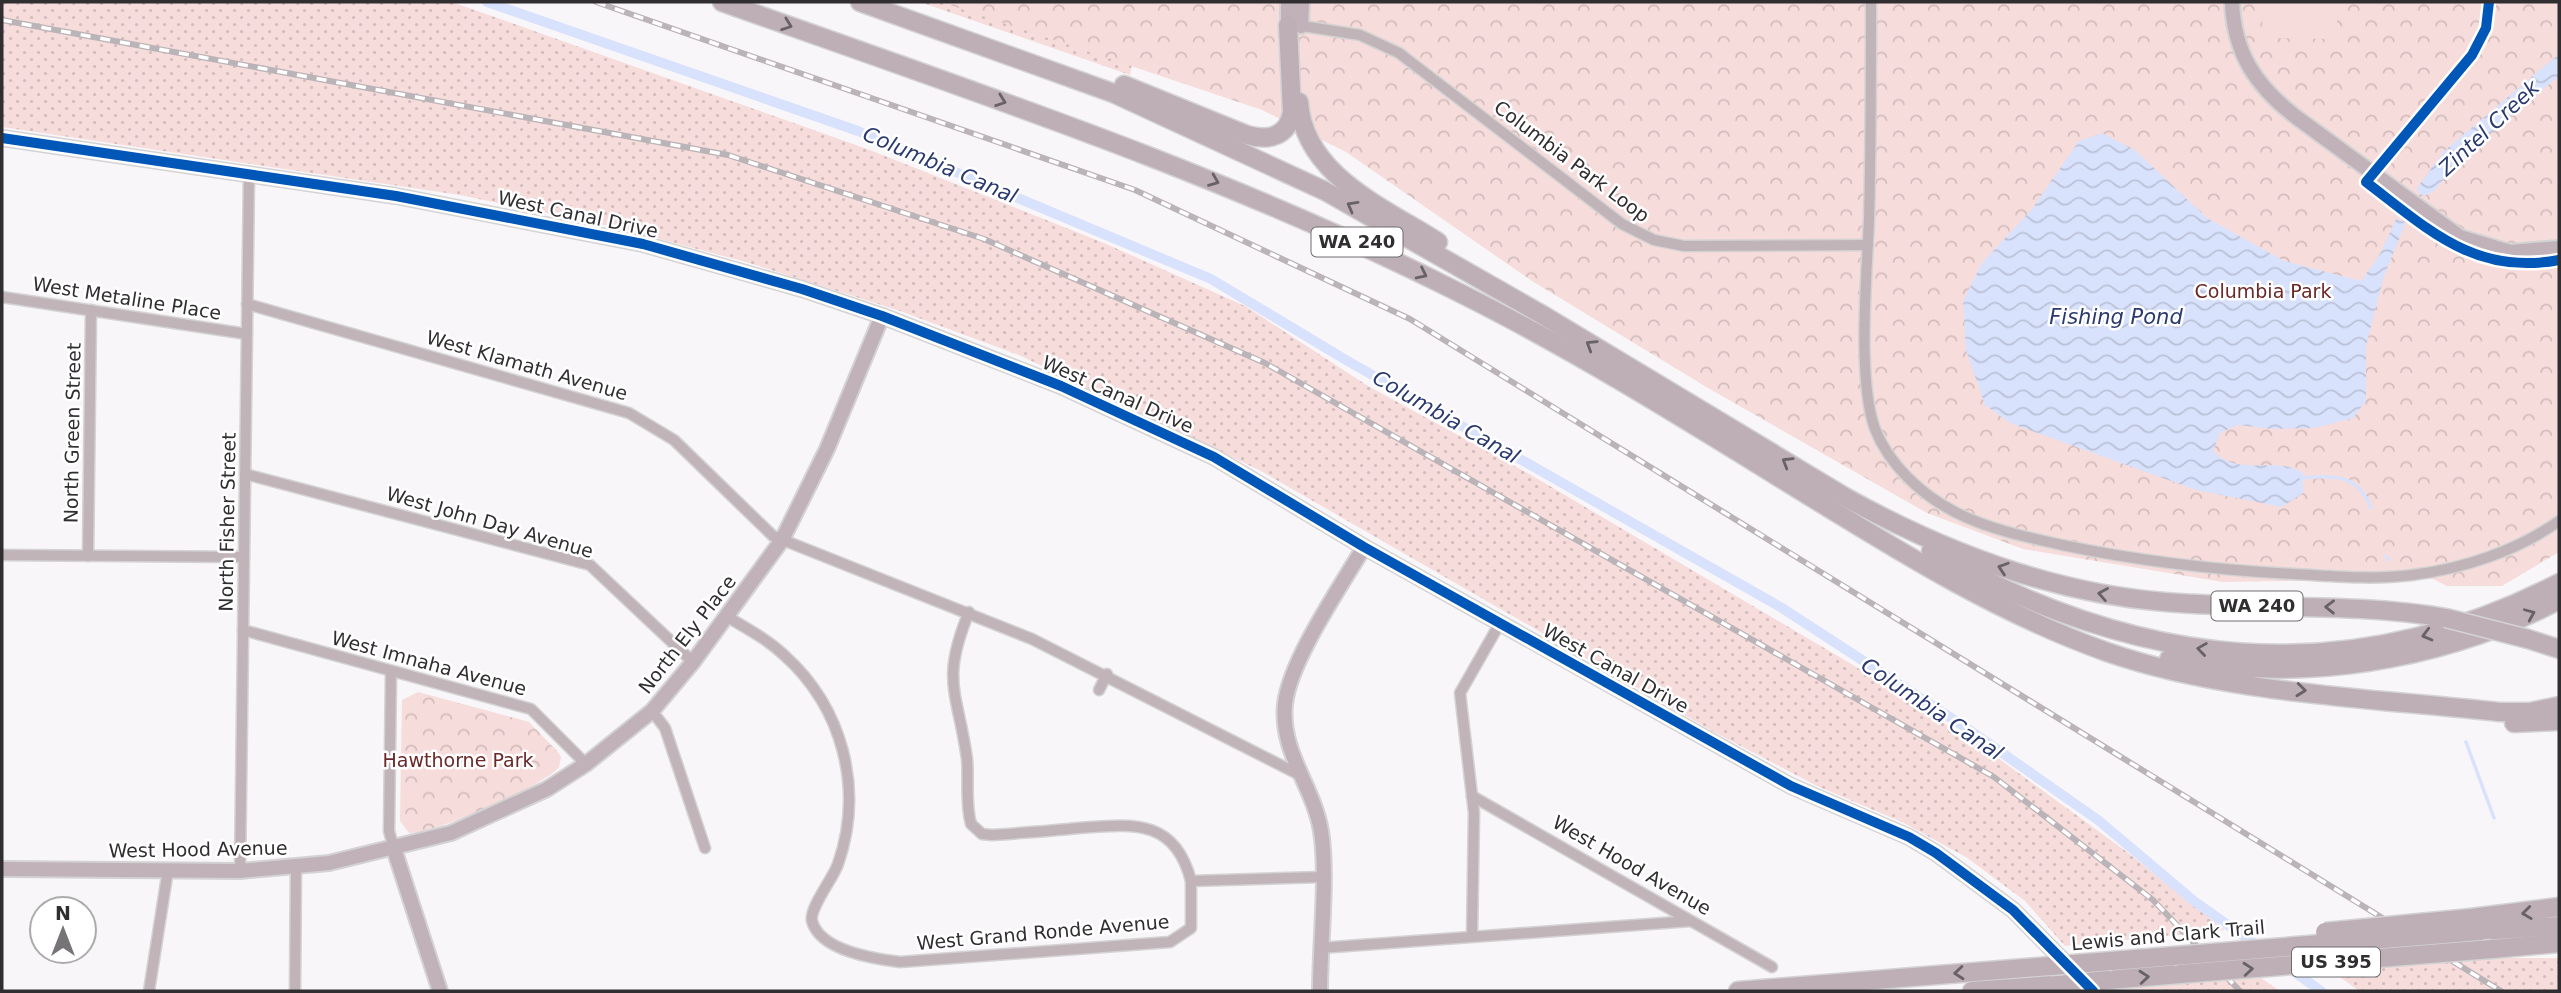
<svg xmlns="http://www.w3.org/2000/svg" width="2561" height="993" viewBox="0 0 2561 993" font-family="'DejaVu Sans',sans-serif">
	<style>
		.grass { fill: url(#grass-dots) }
		.park { fill: url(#park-crowns) }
		.garden { fill: #f6dcdb }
		.water { fill: url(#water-waves) }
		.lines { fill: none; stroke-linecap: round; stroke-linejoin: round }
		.stream { stroke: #d9e2fc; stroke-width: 3.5 }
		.canal { stroke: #d9e2fc; stroke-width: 10 }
		.street-casing { stroke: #d4d3d4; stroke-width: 13 }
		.secondary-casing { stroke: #d4d3d4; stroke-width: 18 }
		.highway-casing { stroke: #d4d3d4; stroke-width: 21 }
		.street { stroke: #c1b4b8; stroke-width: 10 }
		.secondary { stroke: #c0b2b8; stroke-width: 14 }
		.highway { stroke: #bdafb5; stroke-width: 18 }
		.rail-casing { stroke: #bab3b7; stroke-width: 6 }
		.rail { stroke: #fff; stroke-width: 3.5; stroke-dasharray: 10; stroke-linecap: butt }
		.highway-bridge-casing { stroke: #d4d3d4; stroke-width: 21; stroke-linecap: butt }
		.highway-bridge { stroke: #bdafb5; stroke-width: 18 }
		.cycleway-casing { stroke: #fff; stroke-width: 15 }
		.cycleway { stroke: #0057b8; stroke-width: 10 }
		.oneway { stroke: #686265 }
		.labels { text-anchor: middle; stroke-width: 5; stroke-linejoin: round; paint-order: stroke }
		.shield { fill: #fff; stroke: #6e6d6e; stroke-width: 2 }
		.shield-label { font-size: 18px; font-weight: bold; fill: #302e30 }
		.street-label { font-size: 19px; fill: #302e30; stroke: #fff }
		.park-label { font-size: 19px; fill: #6a2828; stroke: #fff }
		.water-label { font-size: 21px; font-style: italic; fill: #2a3a6f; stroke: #fff }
	</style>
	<defs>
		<pattern id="grass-dots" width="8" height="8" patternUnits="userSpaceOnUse" patternTransform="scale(1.75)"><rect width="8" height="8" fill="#f6dcdb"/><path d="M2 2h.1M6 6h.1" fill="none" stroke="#d3bdbc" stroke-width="1.8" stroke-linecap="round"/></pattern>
		<pattern id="park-crowns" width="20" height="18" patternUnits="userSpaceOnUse" patternTransform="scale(1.75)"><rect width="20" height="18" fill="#f6dcdb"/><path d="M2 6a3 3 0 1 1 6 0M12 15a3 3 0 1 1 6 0" fill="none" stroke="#d3bdbc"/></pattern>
		<pattern id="water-waves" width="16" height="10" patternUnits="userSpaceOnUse" patternTransform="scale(1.75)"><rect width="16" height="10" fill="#d9e2fc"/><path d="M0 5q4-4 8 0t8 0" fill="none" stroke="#bbc2d8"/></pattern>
	</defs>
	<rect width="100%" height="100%" fill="#f9f6f9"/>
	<g class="grass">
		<path d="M2,2H452L870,150L1104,243L1245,306L1368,386L1531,475L1853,665L1998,758L2127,852L2225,930L2065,946L2025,901L1966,857L1902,822L1817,786L1714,732L1261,471L1019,355L900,311L746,262L618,228L460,195L2,127Z"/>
		<path d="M920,2H1134L1141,18L1130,75Z"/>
		<path d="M2494,958H2559V991H2359L2332,971Z"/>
		<path d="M2261,978L2280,991L2106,989Z"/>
	</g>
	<g class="park">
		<path d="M941,2H2559V552L2502,586H2447L2433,579L2223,582L2023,549L1927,513L1708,388L1532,281L1346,152L1262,110Z"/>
		<path d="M418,692L529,722L558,752L561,757L559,767C544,786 434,834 409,833L400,821L402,700Z"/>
	</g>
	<g class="garden">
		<path d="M2263,2H2337V39L2262,38Z"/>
		<path d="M497,733L513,742L504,760L487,751Z"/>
	</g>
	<g class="water">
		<path d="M2559,54V76L2464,155L2434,191L2424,196L2418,192L2417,188L2444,151Z"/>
		<path d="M2102,133L2136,151L2207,218L2284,261L2361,281L2380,254L2396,219L2406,222L2384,276L2366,346V401L2353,418L2314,428L2272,429L2238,425L2220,433L2213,451C2239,478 2276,455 2303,473V493L2282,507L2196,490L2010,423L1985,405L1966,350L1963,301L1982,263L2032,209L2079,141Z"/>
	</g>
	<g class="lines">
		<g class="stream">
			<path d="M2301,478C2334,475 2358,474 2371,508"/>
			<path d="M2386,556L2389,560"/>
			<path d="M2466,742L2494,818"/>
		</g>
		<g class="canal">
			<path d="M487,2L858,131L1211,279L1346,360L1782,608L1968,729L2098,820L2194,901L2262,949"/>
			<path d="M2286,966L2321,991"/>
		</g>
		<defs>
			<g id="street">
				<path d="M1871,2C1871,74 1871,147 1869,219C1867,274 1857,380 1875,429C1889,465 1922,495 1955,512C1988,529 2026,537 2062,545C2139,561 2215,570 2294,574C2333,576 2373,580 2412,575C2462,569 2517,551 2559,521"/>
				<path d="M1296,25L1360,35L1399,53L1622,224L1654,240L1684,246L1868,245"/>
				<path d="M2,297L247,334"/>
				<path d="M247,304L629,413L674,440L773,536L1032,639L1298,774"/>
				<path d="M245,474L590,565L693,662"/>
				<path d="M2,555L244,557"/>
				<path d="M88,556L91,310"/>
				<path d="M969,612C940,682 958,692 967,759C969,780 965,803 971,824L982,834L992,835C1021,833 1050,831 1079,828C1132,824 1175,818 1191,881"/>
				<path d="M726,616C746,628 767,639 784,655C843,708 864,789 838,864C833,879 809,908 812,921C820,951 875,959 900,962L1170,942L1191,928V881L1322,877"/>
				<path d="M243,630L531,709L586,764"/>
				<path d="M391,672L389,831L394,849"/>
				<path d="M1099,690L1107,674"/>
				<path d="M652,711L665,728L705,848"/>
				<path d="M1472,796L1772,967"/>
				<path d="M240,871L249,174"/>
				<path d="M1472,936L1474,813L1460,693L1500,623"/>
				<path d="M1320,948L1691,921"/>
				<path d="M149,991L168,870"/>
				<path d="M295,991L296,868"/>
			</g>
			<g id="secondary">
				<path d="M1288,2V25"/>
				<path d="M2232,2C2234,54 2256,86 2296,117L2460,237L2510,252L2559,248"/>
				<path d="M1301,26L1302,2"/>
				<path d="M2,138L396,196L643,244L802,289L882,316L1061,386L1214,457L1364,547L1791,786L1909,837L1936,853L2013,910L2093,991"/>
				<path d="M394,849L440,991"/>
				<path d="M2,869L240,871L329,863L451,833L547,789L586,764L652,711L693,662L782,540L827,449L882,316"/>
				<path d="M1320,991C1320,944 1328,875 1321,831C1313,785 1280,752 1285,704C1290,660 1341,586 1364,547"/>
			</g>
			<g id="highway">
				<path d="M722,2C972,91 1225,174 1462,294C1578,352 1688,421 1798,489C1897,550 1997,613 2107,652C2228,694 2372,698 2499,712H2530L2559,706"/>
				<path d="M860,2L1113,93L1325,191L1541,314L1845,497C1944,552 2052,593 2165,602C2259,610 2353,602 2446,618"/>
				<path d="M1124,85L1247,135C1268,141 1288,137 1292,112L1288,25"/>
				<path d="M1299,102C1304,175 1383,207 1438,242"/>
				<path d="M1931,551C2136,668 2344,694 2559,583"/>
				<path d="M2528,639L2559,649"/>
				<path d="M2169,659C2300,683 2441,662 2559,600"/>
				<path d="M2514,723L2559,721"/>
				<path d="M2471,918L2559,907"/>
				<path d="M2480,931L2559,926"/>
				<path d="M2492,949L2559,943"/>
				<path d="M2111,961L2174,956"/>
				<path d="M2108,980L2180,974"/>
				<path d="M1738,991L2050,966"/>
				<path d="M1972,991L2067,984"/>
			</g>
		</defs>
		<use href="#street" class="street-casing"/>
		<use href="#secondary" class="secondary-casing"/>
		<use href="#highway" class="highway-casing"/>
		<use href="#street" class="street"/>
		<use href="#secondary" class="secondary"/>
		<use href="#highway" class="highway"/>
		<defs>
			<g id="rail">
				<path d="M596,2L1135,190L1410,319L2501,991"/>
				<path d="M2,20L728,155L984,239L1265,363L1994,777L2153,900L2240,991"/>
			</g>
		</defs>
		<use href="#rail" class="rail-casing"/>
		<use href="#rail" class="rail"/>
		<defs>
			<g id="highway-bridge">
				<path d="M2446,618L2528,639"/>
				<path d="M2325,932L2471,918"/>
				<path d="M2174,956L2480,931"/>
				<path d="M2050,966L2111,961"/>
				<path d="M2180,974L2492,949"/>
				<path d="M2067,984L2108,980"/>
			</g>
		</defs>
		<use href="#highway-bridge" class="highway-bridge-casing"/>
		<use href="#highway-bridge" class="highway-bridge"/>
		<defs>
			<g id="cycleway">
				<path d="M2489,2L2486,28L2472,55L2366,182C2428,229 2475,276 2559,260"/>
				<path d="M2,138L396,196L643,244L802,289L882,316L1061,386L1214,457L1364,547L1791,786L1909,837L1936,853L2013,910L2093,991"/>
			</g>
		</defs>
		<use href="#cycleway" class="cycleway-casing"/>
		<use href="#cycleway" class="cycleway"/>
	</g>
	<defs><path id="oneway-chevron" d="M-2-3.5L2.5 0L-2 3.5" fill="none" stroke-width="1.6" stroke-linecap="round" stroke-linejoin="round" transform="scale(1.75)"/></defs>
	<g class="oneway">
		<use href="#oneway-chevron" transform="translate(787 25) rotate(20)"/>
		<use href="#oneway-chevron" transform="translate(1001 101) rotate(20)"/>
		<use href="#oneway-chevron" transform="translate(1214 181) rotate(22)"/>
		<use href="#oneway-chevron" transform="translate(1352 206) rotate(-151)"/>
		<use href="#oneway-chevron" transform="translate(1422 274) rotate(26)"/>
		<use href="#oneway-chevron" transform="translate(1591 345) rotate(-148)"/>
		<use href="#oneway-chevron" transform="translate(1787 462) rotate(-149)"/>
		<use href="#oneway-chevron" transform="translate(2003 568) rotate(-162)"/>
		<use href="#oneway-chevron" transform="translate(2103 594) rotate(-170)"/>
		<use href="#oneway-chevron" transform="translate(2330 607) rotate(-179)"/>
		<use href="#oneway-chevron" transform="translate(2530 614) rotate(-23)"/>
		<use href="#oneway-chevron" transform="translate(2427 635) rotate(165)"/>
		<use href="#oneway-chevron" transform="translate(2202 649) rotate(-172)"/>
		<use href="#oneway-chevron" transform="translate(2301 690) rotate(6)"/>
		<use href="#oneway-chevron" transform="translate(2527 913) rotate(173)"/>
		<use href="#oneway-chevron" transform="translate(2248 969) rotate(-5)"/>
		<use href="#oneway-chevron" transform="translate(1959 973) rotate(175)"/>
		<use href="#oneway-chevron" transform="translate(2144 977) rotate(-5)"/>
	</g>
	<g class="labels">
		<g class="shield">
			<rect x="1311.5" y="227.5" width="91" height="29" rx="5"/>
			<rect x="2211.5" y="591.5" width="91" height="29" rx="5"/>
			<rect x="2292" y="947.5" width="88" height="29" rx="5"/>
		</g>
		<g class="shield-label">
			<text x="1357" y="248">WA 240</text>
			<text x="2257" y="612">WA 240</text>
			<text x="2336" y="968">US 395</text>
		</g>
		<g class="street-label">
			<text transform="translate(1572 161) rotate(37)" y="7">Columbia Park Loop</text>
			<text transform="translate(578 214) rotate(12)" y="7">West Canal Drive</text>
			<text transform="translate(127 298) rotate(9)" y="7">West Metaline Place</text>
			<text transform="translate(527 365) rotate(16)" y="7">West Klamath Avenue</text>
			<text transform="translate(1118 394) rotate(24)" y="7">West Canal Drive</text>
			<text transform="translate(72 433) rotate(-89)" y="7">North Green Street</text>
			<text transform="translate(227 522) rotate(-89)" y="7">North Fisher Street</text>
			<text transform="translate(490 522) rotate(16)" y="7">West John Day Avenue</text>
			<text transform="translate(687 634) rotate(-52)" y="7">North Ely Place</text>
			<text transform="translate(429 663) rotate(15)" y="7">West Imnaha Avenue</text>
			<text transform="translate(1616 668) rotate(29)" y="7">West Canal Drive</text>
			<text transform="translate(198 849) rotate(-1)" y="7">West Hood Avenue</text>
			<text transform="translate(1632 865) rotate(30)" y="7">West Hood Avenue</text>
			<text transform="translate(1043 932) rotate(-5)" y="7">West Grand Ronde Avenue</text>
			<text transform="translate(2168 935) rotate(-5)" y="7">Lewis and Clark Trail</text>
		</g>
		<g class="park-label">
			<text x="2263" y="298">Columbia Park</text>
			<text x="458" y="767">Hawthorne Park</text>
		</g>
		<g class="water-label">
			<text transform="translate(2489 128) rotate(-43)" y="7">Zintel Creek</text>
			<text transform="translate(940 165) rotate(23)" y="7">Columbia Canal</text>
			<text x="2116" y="324">Fishing Pond</text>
			<text transform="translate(1446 417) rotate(30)" y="7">Columbia Canal</text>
			<text transform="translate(1932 709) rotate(34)" y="7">Columbia Canal</text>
		</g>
	</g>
	<rect width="2561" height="993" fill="none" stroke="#302e30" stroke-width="7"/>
	<g transform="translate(63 930)"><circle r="33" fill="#ffffff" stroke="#acabac" stroke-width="2"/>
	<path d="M0-5L12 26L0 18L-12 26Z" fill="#767476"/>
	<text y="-10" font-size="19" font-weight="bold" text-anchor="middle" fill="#302e30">N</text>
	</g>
</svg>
